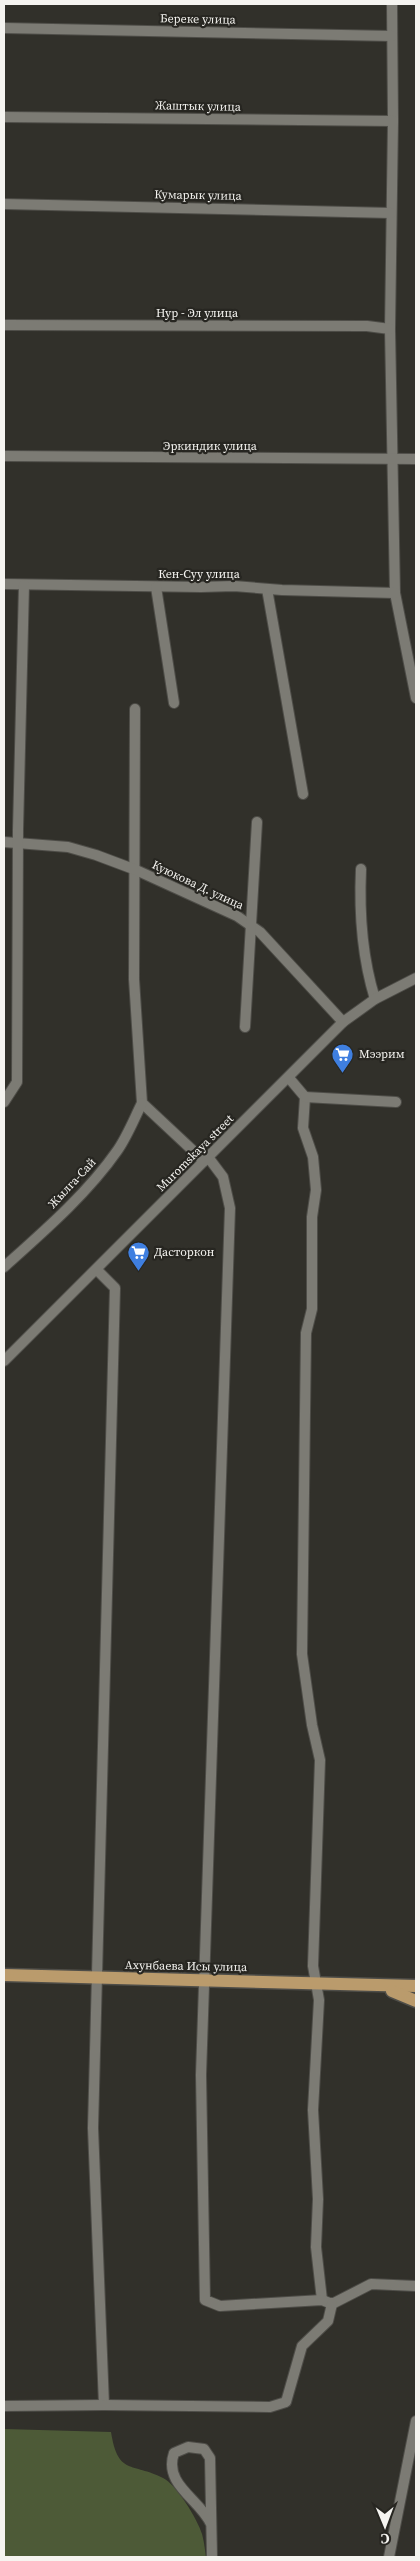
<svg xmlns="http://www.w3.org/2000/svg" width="420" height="2561" viewBox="0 0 420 2561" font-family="'Source Serif 4',serif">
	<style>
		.green { fill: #4d5a37 }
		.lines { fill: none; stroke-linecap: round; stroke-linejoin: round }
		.minor-casing { stroke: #4e4d48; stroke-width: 12 }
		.major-casing { stroke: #4e4d48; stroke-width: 15 }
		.minor { stroke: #7c7b74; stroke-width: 10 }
		.major { stroke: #ba9b6c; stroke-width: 12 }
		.labels { text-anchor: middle; stroke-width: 4.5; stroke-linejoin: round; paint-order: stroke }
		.street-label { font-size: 12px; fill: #f5f4f0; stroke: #272621 }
		.poi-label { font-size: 12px; fill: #f5f4f0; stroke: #272621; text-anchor: start }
	</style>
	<rect width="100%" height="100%" fill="#31302a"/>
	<path class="green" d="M4,2429L111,2432C118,2476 132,2462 163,2478C176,2484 198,2520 202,2534C204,2541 205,2550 206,2557H4Z"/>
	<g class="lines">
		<defs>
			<g id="minor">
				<path d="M392,4L393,121L390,329L395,593L416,698"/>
				<path d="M4,28L392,36"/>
				<path d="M4,117L393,121"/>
				<path d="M4,204L391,213"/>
				<path d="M4,325L367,326L390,329"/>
				<path d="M4,456L416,459"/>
				<path d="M4,584L201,587L234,586L282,590L395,593"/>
				<path d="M156,587L174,703"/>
				<path d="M267,589L303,794"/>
				<path d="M135,709L134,979L142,1103L204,1161"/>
				<path d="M4,842L68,847L96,855L136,870L237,916L260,932L343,1022"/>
				<path d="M361,869C359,913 362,957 375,999"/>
				<path d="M245,1027L257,822"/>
				<path d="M289,1078L305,1097L303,1128L313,1157L316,1190L312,1217V1309L306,1333L302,1654L312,1725L320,1760L313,1966L319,2000L313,2110L318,2199L316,2247L322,2300"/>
				<path d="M305,1097L396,1102"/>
				<path d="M4,1102L17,1082L18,830L24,585"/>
				<path d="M208,1157L223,1177L230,1208L201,2075L205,2300L220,2306L322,2300L332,2304L371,2284L416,2286"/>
				<path d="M4,1267C43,1232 87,1194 117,1151C127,1137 134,1119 142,1103"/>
				<path d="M97,1270L115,1288L93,2128L104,2405"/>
				<path d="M4,1361L343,1022L375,999L416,978"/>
				<path d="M4,2406L104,2405L270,2407L286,2402L302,2346L328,2321L332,2304"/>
				<path d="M211,2524C200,2499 163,2485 174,2453L188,2447L204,2449L210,2458L212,2557"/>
				<path d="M389,2557L416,2421"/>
			</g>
			<g id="major">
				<path d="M4,1975L416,1986"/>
				<path d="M392,1991L416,2001"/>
			</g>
		</defs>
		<use href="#minor" class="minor-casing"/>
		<use href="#major" class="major-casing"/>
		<use href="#minor" class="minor"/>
		<use href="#major" class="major"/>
	</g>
	<defs>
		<symbol id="supermarket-pin" viewBox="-11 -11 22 30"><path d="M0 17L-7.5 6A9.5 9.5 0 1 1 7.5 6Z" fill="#3f7fe0" stroke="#272621"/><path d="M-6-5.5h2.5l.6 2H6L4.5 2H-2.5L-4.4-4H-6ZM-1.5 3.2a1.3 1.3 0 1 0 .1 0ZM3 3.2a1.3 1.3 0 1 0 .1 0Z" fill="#fff"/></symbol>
	</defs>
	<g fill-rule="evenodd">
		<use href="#supermarket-pin" x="330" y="1042" width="25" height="34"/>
		<use href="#supermarket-pin" x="126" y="1240" width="25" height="34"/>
	</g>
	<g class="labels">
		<g class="street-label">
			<text transform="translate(198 19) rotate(1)" y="4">Береке улица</text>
			<text transform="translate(198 106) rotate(1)" y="4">Жаштык улица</text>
			<text transform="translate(198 195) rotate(1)" y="4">Кумарык улица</text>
			<text x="197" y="317">Нур - Эл улица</text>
			<text x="210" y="450">Эркиндик улица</text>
			<text x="199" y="578">Кен-Суу улица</text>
			<text transform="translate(198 885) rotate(25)" y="4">Куюкова Д. улица</text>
			<text transform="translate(195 1153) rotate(-45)" y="4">Muromskaya street</text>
			<text transform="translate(72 1183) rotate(-47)" y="4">Жылга-Сай</text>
			<text transform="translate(186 1966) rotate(1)" y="4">Ахунбаева Исы улица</text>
		</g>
		<g class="poi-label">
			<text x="359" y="1058">Мээрим</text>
			<text x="154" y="1256">Дасторкон</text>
		</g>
	</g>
	<rect width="420" height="2561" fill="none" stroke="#f5f4f0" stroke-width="10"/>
	<g transform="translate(385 2526) rotate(179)" stroke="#272621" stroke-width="4" paint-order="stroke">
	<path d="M0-4L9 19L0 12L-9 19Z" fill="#f5f4f0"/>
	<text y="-8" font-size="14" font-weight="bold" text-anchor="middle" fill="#f5f4f0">С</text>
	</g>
</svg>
